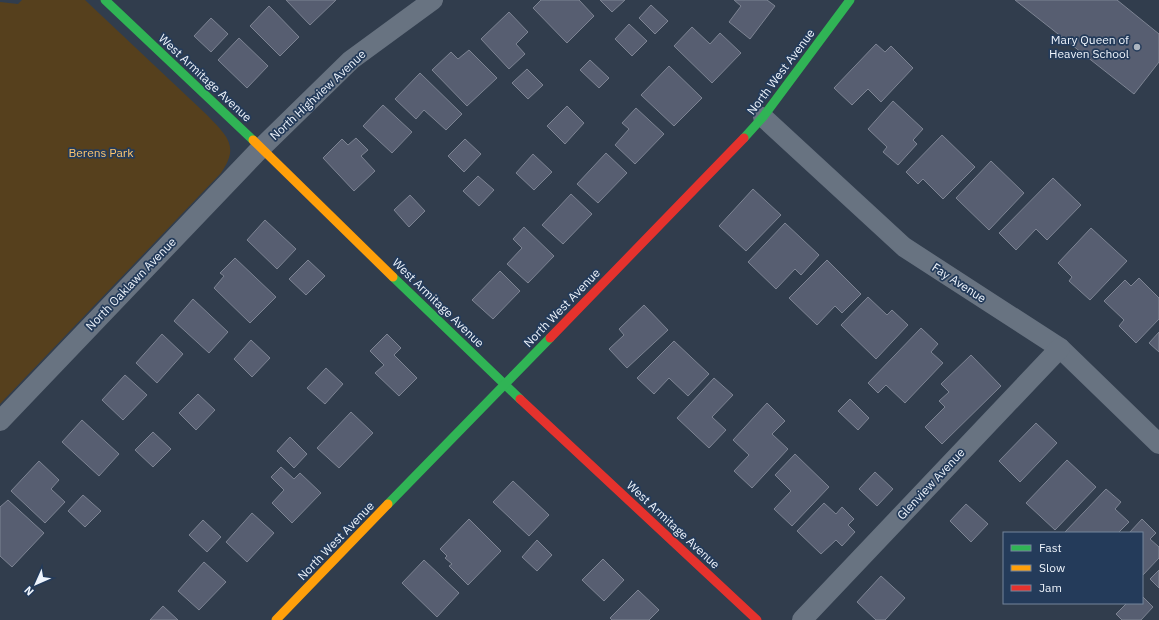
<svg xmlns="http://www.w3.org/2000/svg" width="1159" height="620" viewBox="0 0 1159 620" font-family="'IBM Plex Sans',sans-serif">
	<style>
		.green { fill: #56401d }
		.building { fill: #575e71; stroke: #7d8493 }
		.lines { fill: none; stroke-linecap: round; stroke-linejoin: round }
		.street { stroke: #687381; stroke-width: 20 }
		.fast { stroke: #30b455; stroke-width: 9 }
		.slow { stroke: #ff9f0a; stroke-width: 9 }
		.jam { stroke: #e5322d; stroke-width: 9 }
		.poi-dot { fill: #acb4bf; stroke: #243b5a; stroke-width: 1.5 }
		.labels { text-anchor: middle; stroke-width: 3.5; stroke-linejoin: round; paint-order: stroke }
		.poi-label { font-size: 12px; fill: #eef4fc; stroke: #243b5a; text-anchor: end }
		.street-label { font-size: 12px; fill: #eef4fc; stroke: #243b5a }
		.park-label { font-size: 12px; fill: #fec56e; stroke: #243b5a }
	</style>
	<rect width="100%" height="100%" fill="#313d4d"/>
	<path class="green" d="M22,0H85L207,115C227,136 240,146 221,173L0,404V2L18,4Z"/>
	<g class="building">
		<path d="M286,0H336L310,25Z"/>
		<path d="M541,0H579L594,16L567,43L533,8Z"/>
		<path d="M600,0H625L612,12Z"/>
		<path d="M734,0H767L775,6L750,39L729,22L741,6Z"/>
		<path d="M1015,0H1117L1159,34V62L1134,94Z"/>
		<path d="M651,5L668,21L655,34L639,18Z"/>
		<path d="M269,6L299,37L280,56L250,26Z"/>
		<path d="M509,12L528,32L516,44L525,54L509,69L481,39Z"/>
		<path d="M211,18L228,34L211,52L194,36Z"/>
		<path d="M629,24L647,41L632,56L615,39Z"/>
		<path d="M692,27L710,44L720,33L741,53L712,83L674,46Z"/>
		<path d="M239,38L268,66L247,88L218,60Z"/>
		<path d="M876,44L885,52L891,46L913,68L881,102L868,89L852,105L834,88Z"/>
		<path d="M469,50L497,78L467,106L432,70L451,52L458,59Z"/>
		<path d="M590,60L609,78L599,88L580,70Z"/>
		<path d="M669,66L702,98L674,126L641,95Z"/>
		<path d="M527,69L543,85L528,99L512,83Z"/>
		<path d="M420,73L462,114L446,130L424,110L416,119L395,99Z"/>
		<path d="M893,101L923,129L913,140L917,144L898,165L883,152L887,147L868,129Z"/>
		<path d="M383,105L412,132L392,153L363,126Z"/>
		<path d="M567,106L584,123L565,144L547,126Z"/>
		<path d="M636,108L664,134L635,164L615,145L629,129L622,123Z"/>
		<path d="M942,135L975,167L943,199L923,179L918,184L906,172Z"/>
		<path d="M356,138L368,150L361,156L375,171L354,191L323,158L342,139L348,145Z"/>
		<path d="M465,139L481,154L464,172L448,156Z"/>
		<path d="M606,153L627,173L598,203L577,184Z"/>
		<path d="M533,154L552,172L534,190L516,173Z"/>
		<path d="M991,161L1024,193L989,230L956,198Z"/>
		<path d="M478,176L494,190L479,206L463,191Z"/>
		<path d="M1053,178L1081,205L1047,240L1036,229L1016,250L999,233Z"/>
		<path d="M753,189L781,215L746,251L719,226Z"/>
		<path d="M571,194L592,214L563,244L542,225Z"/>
		<path d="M410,195L425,211L409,227L394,210Z"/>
		<path d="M265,220L296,249L277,269L247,240Z"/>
		<path d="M785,223L819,255L801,275L795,269L776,289L748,262Z"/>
		<path d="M524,227L554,256L528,283L507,264L522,248L513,239Z"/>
		<path d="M1091,228L1127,261L1090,300L1069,281L1072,277L1058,263Z"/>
		<path d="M235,258L276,297L250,323L214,288L224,276L220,273Z"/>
		<path d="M308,260L325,276L306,295L289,279Z"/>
		<path d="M827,260L861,294L842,313L835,306L817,325L789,298Z"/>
		<path d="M500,271L520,291L493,319L472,300Z"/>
		<path d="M1139,278L1159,298V319L1136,343L1119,326L1124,320L1104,301L1125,280L1131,286Z"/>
		<path d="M868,297L887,315L892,310L908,325L876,359L841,325Z"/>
		<path d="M193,299L228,332L209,353L174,321Z"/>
		<path d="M644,305L668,330L627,368L609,349L624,335L619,329Z"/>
		<path d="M921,328L938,344L931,352L943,363L905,403L886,385L878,393L868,383Z"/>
		<path d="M1159,332V352L1149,343Z"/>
		<path d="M162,334L183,354L157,383L136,363Z"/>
		<path d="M387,334L401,348L394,355L417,378L399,396L375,373L384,365L370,351Z"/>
		<path d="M251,340L270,358L252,377L234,359Z"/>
		<path d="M674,341L709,374L688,396L669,378L654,394L637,378Z"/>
		<path d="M971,355L1001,386L942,444L925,427L945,407L939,401L949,392L941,384Z"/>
		<path d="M326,368L343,384L325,404L307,388Z"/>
		<path d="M125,375L147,395L123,420L102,400Z"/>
		<path d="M714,378L733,395L712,417L726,430L709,448L677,418Z"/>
		<path d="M198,394L215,410L196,430L179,413Z"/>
		<path d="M850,399L869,418L858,430L838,411Z"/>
		<path d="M767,403L785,421L772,434L788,449L752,488L734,471L749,455L733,440Z"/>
		<path d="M351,412L373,433L339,468L317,448Z"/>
		<path d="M82,420L119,454L99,476L62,442Z"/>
		<path d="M1036,423L1057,443L1020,482L999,461Z"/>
		<path d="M153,432L171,449L153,467L135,450Z"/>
		<path d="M290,437L307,454L294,468L277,451Z"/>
		<path d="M795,454L829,487L792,526L774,509L791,491L775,475Z"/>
		<path d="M1067,460L1096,487L1055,530L1026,503Z"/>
		<path d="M39,461L59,480L51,489L65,502L45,523L11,491Z"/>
		<path d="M281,467L294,479L300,473L321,493L292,523L272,503L284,490L271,477Z"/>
		<path d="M875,472L893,489L877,506L859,489Z"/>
		<path d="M513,481L549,515L529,536L493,502Z"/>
		<path d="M1106,489L1121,502L1115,509L1129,522L1118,533H1066L1065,532Z"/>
		<path d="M83,495L101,511L85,527L68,511Z"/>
		<path d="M8,500L44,533L12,567L0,556V507Z"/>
		<path d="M824,503L836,514L842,507L854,519L848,525L855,532L842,546L836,540L821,554L797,531Z"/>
		<path d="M966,504L988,524L971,542L950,521Z"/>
		<path d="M252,513L274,533L247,562L226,542Z"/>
		<path d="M469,519L501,551L468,585L449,566L452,564L445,558L447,556L440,549Z"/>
		<path d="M1142,519L1156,533L1150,539L1159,547V558L1142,576V533H1129Z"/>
		<path d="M203,520L221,537L207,552L189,535Z"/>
		<path d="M537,540L552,555L537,571L522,557Z"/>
		<path d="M603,559L624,580L604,601L582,580Z"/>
		<path d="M424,560L459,593L437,617L402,583Z"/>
		<path d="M204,562L226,582L199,610L178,591Z"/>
		<path d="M1159,570V588L1150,579Z"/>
		<path d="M881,576L905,598L885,620H876L857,602Z"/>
		<path d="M638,590L659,610L649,620H612L610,618Z"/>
		<path d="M1142,596L1153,607L1141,620H1122L1116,614L1127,603H1142Z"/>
		<path d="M163,606L178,620H150Z"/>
	</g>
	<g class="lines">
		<g class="street">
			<path d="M763,117L904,247L1060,348L1159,444"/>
			<path d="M0,421L261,148L351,60L433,0"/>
			<path d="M802,620L1060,348"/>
		</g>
		<g class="fast">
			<path d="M105,0L253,140"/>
			<path d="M744,138L763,117L850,0"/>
			<path d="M393,277L520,399"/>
			<path d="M388,504L550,338"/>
		</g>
		<g class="slow">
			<path d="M253,140L393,277"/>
			<path d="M276,620L388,504"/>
		</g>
		<g class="jam">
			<path d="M550,338L744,138"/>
			<path d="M520,399L757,620"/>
		</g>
	</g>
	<circle class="poi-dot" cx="1137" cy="47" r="4"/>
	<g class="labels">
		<g class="poi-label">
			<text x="1129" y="44">Mary Queen of<tspan x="1129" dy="14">Heaven School</tspan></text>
		</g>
		<g class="street-label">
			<text transform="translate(781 72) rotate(-53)" y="4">North West Avenue</text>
			<text transform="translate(205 78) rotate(43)" y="4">West Armitage Avenue</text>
			<text transform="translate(318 95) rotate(-43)" y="4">North Highview Avenue</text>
			<text transform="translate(959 283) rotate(33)" y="4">Fay Avenue</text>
			<text transform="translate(131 284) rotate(-46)" y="4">North Oaklawn Avenue</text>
			<text transform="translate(438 303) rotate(44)" y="4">West Armitage Avenue</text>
			<text transform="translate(562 308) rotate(-46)" y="4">North West Avenue</text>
			<text transform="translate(931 484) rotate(-47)" y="4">Glenview Avenue</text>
			<text transform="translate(673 525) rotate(43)" y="4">West Armitage Avenue</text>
			<text transform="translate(336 541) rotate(-46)" y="4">North West Avenue</text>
		</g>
		<g class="park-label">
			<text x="101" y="157">Berens Park</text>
		</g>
	</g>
	<rect x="1003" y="532" width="140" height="72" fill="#243b5a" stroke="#75859b"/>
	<rect x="1011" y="545" width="20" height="6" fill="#30b455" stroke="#75859b"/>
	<text x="1039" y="552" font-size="12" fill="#eef4fc">Fast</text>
	<rect x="1011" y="565" width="20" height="6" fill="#ff9f0a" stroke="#75859b"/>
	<text x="1039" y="572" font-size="12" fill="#eef4fc">Slow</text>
	<rect x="1011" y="585" width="20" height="6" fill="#e5322d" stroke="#75859b"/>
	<text x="1039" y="592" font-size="12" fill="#eef4fc">Jam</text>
	<g transform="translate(36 584) rotate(225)" stroke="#243b5a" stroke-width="3" paint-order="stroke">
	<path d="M0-3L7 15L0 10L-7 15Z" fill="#eef4fc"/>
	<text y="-6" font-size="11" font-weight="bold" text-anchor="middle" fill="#eef4fc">N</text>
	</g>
</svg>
